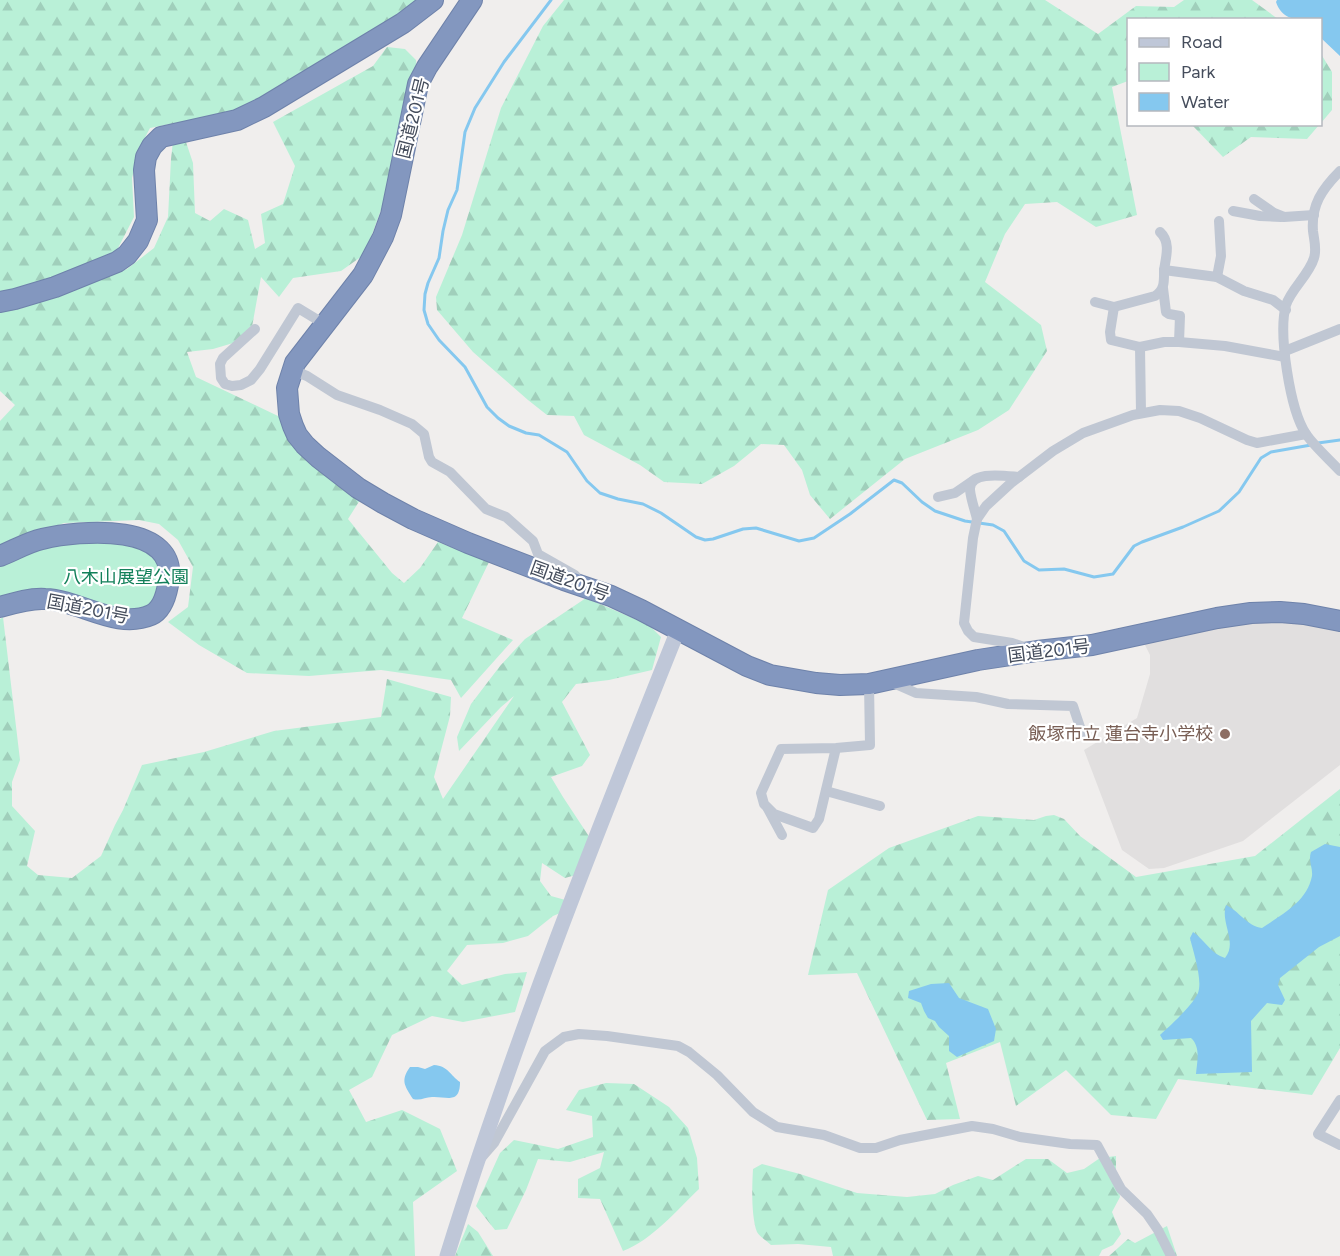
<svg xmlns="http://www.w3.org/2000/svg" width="1340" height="1256" viewBox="0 0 1340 1256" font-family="Figtree,'Noto Sans JP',sans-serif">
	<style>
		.education { fill: #e1dfdf }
		.forest { fill: url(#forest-firs) }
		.park { fill: #b9f0d7 }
		.water { fill: #85c8ef }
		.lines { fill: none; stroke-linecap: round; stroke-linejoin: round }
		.stream { stroke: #85c8ef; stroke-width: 3 }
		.highway-casing { stroke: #6e82aa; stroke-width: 22 }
		.street { stroke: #c0c7d3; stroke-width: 10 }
		.secondary { stroke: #bfc7d8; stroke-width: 15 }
		.highway { stroke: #8397bf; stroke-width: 20 }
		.education-dot { fill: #8d6e63; stroke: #fff; stroke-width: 2 }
		.labels { text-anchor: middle; stroke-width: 4.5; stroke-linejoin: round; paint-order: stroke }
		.street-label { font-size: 18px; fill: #454d5c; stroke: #fff }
		.park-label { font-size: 18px; fill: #13805a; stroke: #fff }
		.education-label { font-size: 18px; fill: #785e54; stroke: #fff; text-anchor: end }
	</style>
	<defs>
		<pattern id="forest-firs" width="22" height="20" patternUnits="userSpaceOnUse" patternTransform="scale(1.5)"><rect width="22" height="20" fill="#b9f0d7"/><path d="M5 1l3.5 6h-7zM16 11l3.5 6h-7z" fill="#a0cfbb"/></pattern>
	</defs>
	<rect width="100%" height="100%" fill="#f0eeed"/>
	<path class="education" d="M1284,619L1340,627V765L1243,841L1164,868L1149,869L1122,850L1084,750L1137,718L1150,674V655L1144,643L1236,623Z"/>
	<g class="forest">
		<path d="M0,0H420L388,25L242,110L150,128L140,147L132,178L134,217L117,250L71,278L0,292Z"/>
		<path d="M564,0H1045L1098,34L1136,6L1174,7L1184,0H1252L1278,19L1128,20V81L1112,87L1137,215L1096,227L1057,202L1025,204L1005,234L985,282L1041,325L1047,351L1009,410L978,430L905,459L830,519L810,495L802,470L784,445L761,444L734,466L702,484L664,482L640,465L584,435L574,416L547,415L528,400L473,352L437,310L436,297L462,235L501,108L543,26Z"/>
		<path d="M387,47L405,49L416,60L421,114L390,185L365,254L341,271L293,278L279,297L261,277L250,338L213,349L187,352L196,377L278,416L302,445L360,500L348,519L392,573L404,583L420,568L438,542L489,562L462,618L513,640L461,698L451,680L381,670L309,676L247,673L199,645L168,622L188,607L193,567L178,540L159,524L139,520L64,523L0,547V421L15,405L0,391V312L19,309L72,291L127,269L154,248L168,217L171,159L173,141L185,139L193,163L195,213L210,221L224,209L248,220L255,249L265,243L261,214L283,204L295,166L273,122L373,66Z"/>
		<path d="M1321,54L1332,72V110L1321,123Z"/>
		<path d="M1192,125H1319L1307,139L1251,137L1223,157Z"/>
		<path d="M586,598L649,625L661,637L652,670L609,680L576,684L562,702L590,755L582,766L551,777L563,797L590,838L583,873L565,878L542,863L540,881L551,896L569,901L565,911L553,916L528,936L503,943L467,945L447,971L462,985L505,974L527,972L515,1012L463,1022L432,1016L392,1035L372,1077L349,1090L366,1122L402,1110L440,1129L457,1171L413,1202L415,1256H0V619L3,617L20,760L12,782V806L35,831L27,866L38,875L72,878L101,856L115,825L123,810L142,765L204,752L274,731L381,717L387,679L451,697L450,716L434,777L443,799L514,696L501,707L459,751L457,737L471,704L500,666L525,639Z"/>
		<path d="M1340,789V1048L1312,1095L1178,1079L1156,1119L1111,1115L1066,1070L1016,1106L1000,1042L946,1063L960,1119L927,1120L857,973L808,975L828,890L889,848L978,816L1034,820L1046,816L1054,815L1064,819L1080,836L1136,877L1255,856Z"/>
		<path d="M606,1083L634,1084L669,1107L688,1128L697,1158L699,1189C677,1210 652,1240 623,1251L600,1199L578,1198V1179L600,1168L604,1152L570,1162L538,1159L526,1190L507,1229L495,1230L476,1206L500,1153L514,1140L558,1149L593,1137L592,1116L566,1110L579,1090Z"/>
		<path d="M1116,1156V1172L1120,1197L1112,1212L1121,1234L1113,1245L1102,1250L1099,1256H833L831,1247L798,1244L771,1245C767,1241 760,1237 757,1232C751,1216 752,1186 753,1169L762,1164L800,1174L857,1193L907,1197L935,1194L953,1185L978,1176L993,1180L1026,1159H1048L1067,1173L1084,1169L1100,1158Z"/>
		<path d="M468,1224L478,1232L493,1256H455Z"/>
		<path d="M1167,1226L1177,1256H1109L1128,1239L1135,1243Z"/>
	</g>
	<path class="park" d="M117,540L158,553L159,594L142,613L0,601V566L62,541Z"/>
	<g class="water">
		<path d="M1277,0H1340V56L1321,38L1320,20C1303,20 1283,23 1276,2Z"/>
		<path d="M1325,844L1340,847V936L1319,947L1280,978L1278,985L1285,1000L1282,1005L1267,1003L1251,1021L1252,1072L1196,1074C1197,1062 1201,1047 1191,1038L1163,1040L1160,1035C1171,1025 1192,1006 1198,993C1203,980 1193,951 1190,938L1193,932C1205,940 1211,954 1225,958C1238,942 1220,923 1226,905C1239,911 1247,926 1262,928C1281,915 1307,902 1312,876C1313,868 1308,861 1311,852Z"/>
		<path d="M949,983L959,998L988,1009L996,1029L994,1041L957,1057L949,1051V1036L939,1027L935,1021L928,1018L924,1011L921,1003L908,998L909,991L931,984Z"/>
		<path d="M434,1065C448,1066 450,1075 460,1082C460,1105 446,1096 432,1097C425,1097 421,1101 413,1099C405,1086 400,1081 410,1067H418L425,1069Z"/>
	</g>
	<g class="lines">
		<g class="stream">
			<path d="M551,0L504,62L475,108L465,132L457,190L448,210L443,231L439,258L428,283L425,294L424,310L428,324L439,340L465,367L487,407L498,418L509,426L526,433L539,435L567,452L587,481L600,493L618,499L643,504L661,513L696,537L705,540L713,539L743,529L756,528L799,541L814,538L850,514L894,480L902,483L922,502L935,511L965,521L993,525L1004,531L1024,561L1039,570L1064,569L1094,577L1113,574L1134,546L1142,542L1183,527L1219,511L1239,492L1261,458L1271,452L1311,445"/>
			<path d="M1318,443L1340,440"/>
		</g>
		<defs>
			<g id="highway">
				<path d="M472,0L427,67L418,84L391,215L383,237L363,275L295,363L287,388L289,414L293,426L297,435L305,445L318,457L358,488L383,503L413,519L468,543L564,580L611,596L641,610L747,666L770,675L816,683L840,685L869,684L978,660L1037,651L1092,645L1217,618L1251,613L1280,612L1304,614L1340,621"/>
				<path d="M0,302L15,299L55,287L117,262L127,255L138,241L147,220L144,170L146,157L152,146L161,137L237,120L264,107L403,23L433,0"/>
				<path d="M0,556C13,551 28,542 42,539C79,530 182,521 168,585C166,596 162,610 151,615C116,630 80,600 45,599C30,598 14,603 0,607"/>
			</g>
		</defs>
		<use href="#highway" class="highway-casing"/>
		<g class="street">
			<path d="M1340,171C1322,189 1311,205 1313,231C1314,240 1317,249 1314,258C1309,275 1291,289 1286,305C1278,333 1290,410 1306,434C1314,446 1330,460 1340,471"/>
			<path d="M1254,199L1274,213L1284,217L1314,215"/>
			<path d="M1233,211L1260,216L1281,217"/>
			<path d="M1160,232C1171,242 1166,257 1164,270"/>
			<path d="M1217,277L1221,256L1219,221"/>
			<path d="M1163,288L1166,312L1169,314L1180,316L1179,342"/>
			<path d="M1095,302L1114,307L1155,296C1165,290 1164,281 1164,270L1217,277L1244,291L1273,300L1286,310"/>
			<path d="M1114,307L1110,332L1111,340L1140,347"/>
			<path d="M255,329L223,358L220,364L221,378L225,384L232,386L241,385L251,380L260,369L298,308L326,325"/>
			<path d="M1285,351L1340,329"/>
			<path d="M292,370L307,376L337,395L380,410L412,424L424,434L429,457L432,462L450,472L486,509L506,517L533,541L538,554L575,575L576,577L575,580"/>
			<path d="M1141,413L1140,347L1164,342H1179L1225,346L1285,357"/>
			<path d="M938,497L955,493L971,482"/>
			<path d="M977,519C975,510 971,500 970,490C968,470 1006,476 1019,477"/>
			<path d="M1030,649L1012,643L974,637L968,631L964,623L973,538L977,519L986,506L1011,483L1053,451L1083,433L1133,415L1160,410L1179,411L1200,418L1247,440L1257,443L1306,434"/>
			<path d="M891,682L916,693L976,697L1008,704L1073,706L1082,733"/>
			<path d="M836,748L819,819L813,828L774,814L764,804L761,793L781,749L836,748L870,745L869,684"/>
			<path d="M826,791L880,806"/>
			<path d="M768,809L782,835"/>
			<path d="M1340,1100L1318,1134L1340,1145"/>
			<path d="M481,1158L494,1143L545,1051L564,1037L579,1034L607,1036L678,1046L689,1052L717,1075L753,1112L777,1127L824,1135L860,1148H876L900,1140L972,1126L993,1129L1020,1137L1070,1144L1097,1145L1121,1189L1147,1214L1158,1230L1171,1256"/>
		</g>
		<path class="secondary" d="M447,1256C513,1043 595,837 678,630"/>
		<use href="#highway" class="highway"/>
	</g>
	<circle class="education-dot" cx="1225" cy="734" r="6"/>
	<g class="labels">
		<g class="street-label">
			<text transform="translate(413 118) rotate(-76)" y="6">国道201号</text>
			<text transform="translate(570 581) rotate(20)" y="6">国道201号</text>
			<text transform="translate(88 609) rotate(11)" y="6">国道201号</text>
			<text transform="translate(1049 651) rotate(-7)" y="6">国道201号</text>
		</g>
		<g class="park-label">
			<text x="126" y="583">八木山展望公園</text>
		</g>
		<g class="education-label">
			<text x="1213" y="740">飯塚市立 蓮台寺小学校</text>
		</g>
	</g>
	<rect x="1127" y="18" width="195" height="108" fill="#ffffff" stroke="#b5b8be" stroke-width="1.5"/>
	<rect x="1139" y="38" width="30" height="9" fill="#bfc7d8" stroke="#b5b8be" stroke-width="1.5"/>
	<text x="1181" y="48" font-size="18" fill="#454d5c">Road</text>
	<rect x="1139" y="63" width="30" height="18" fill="#b9f0d7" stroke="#b5b8be" stroke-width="1.5"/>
	<text x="1181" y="78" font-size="18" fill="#454d5c">Park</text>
	<rect x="1139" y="93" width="30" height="18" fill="#85c8ef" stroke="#b5b8be" stroke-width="1.5"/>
	<text x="1181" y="108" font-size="18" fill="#454d5c">Water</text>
</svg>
